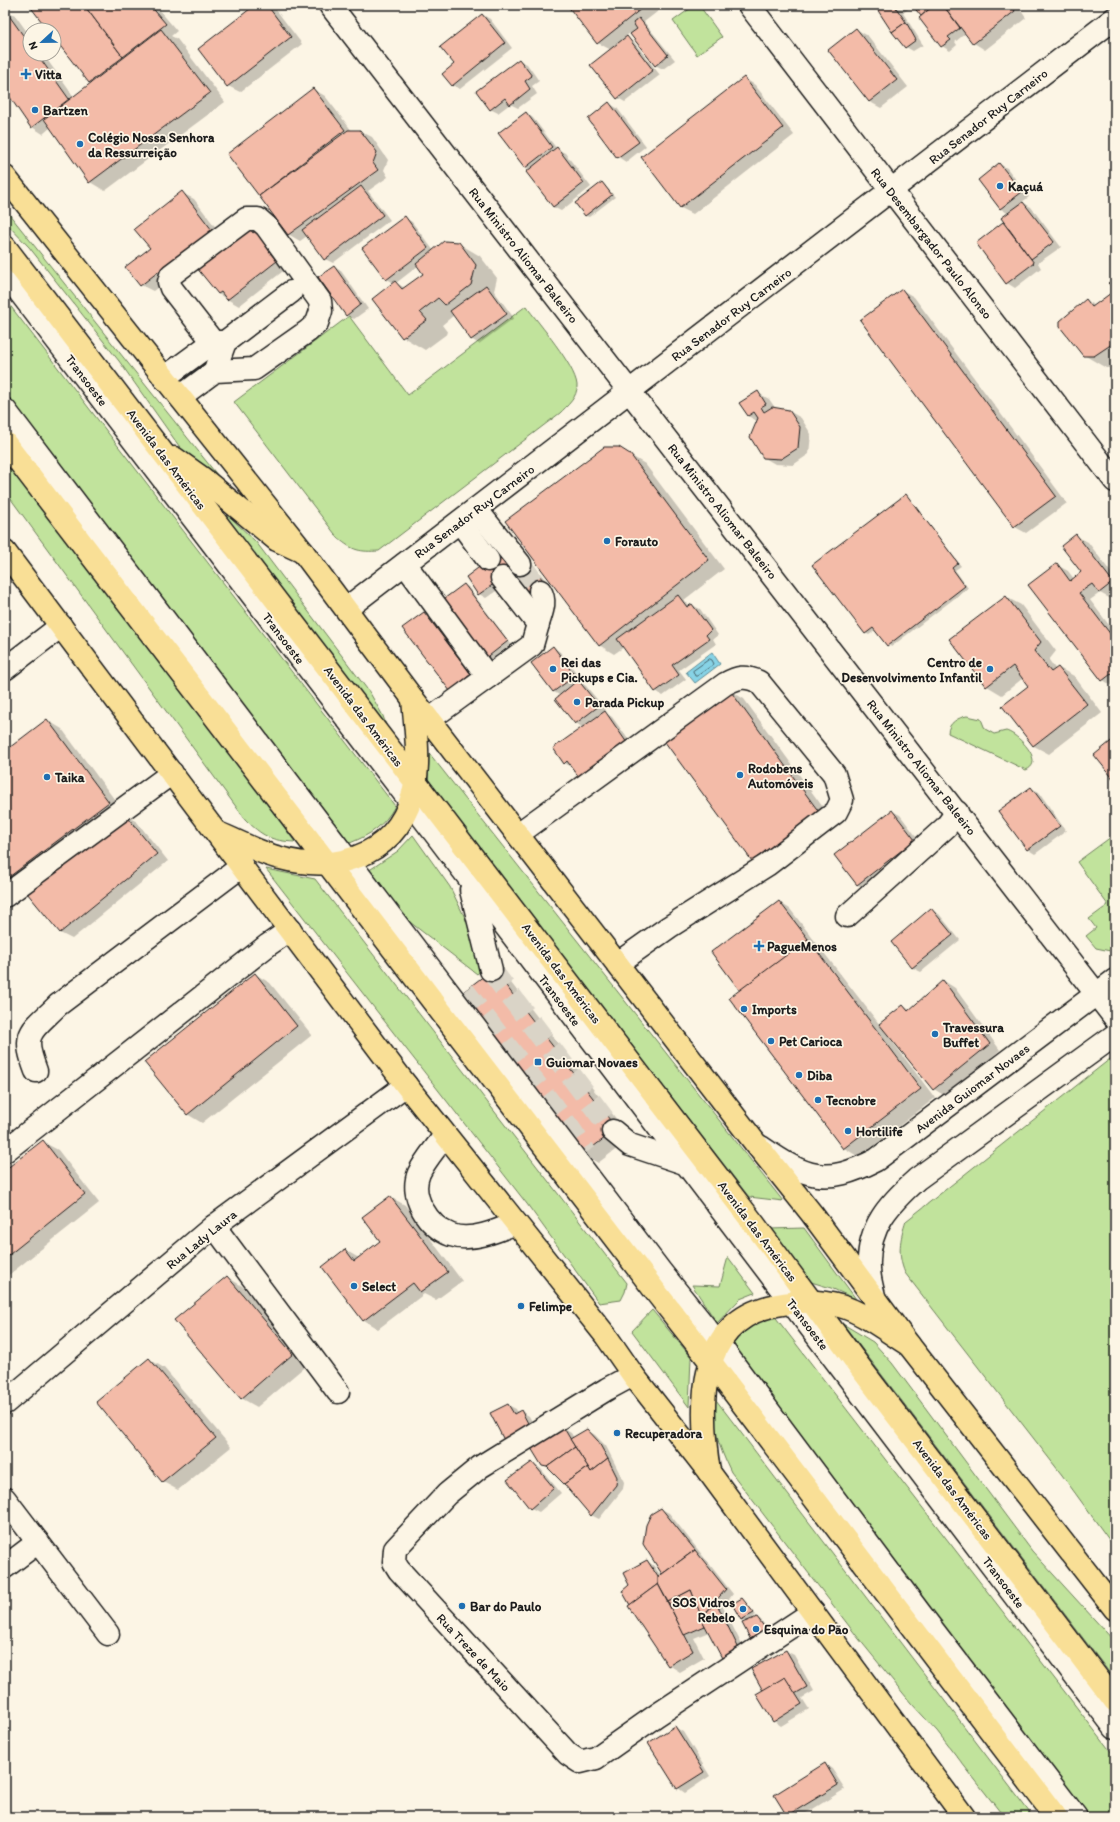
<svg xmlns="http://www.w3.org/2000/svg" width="1120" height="1822" viewBox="0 0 1120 1822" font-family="Itim,sans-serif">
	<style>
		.green { fill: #c1e39c; stroke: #6e805c }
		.water { fill: #87d3e6; stroke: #5c8a95 }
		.shadow { fill: #0003; fill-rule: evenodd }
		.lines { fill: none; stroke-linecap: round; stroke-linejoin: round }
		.shore { stroke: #47656d; stroke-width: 1 }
		.building { fill: #f3bba8; stroke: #1c1c1c }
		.minor-tunnel { stroke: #dad4c7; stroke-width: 22; stroke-dasharray: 22 11; stroke-linecap: butt }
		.minor-casing { stroke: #1c1c1c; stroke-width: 25 }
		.major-casing { stroke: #1c1c1c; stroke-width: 25 }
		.highway-casing { stroke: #1c1c1c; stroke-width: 25 }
		.minor { stroke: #fcf5e5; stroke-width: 22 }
		.major { stroke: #f9df96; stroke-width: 22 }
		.highway { stroke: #f9df96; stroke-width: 22 }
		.poi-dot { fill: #1f6fb2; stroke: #fcf5e5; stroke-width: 1.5 }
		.labels { text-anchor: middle; stroke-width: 3.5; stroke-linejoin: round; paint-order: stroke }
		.poi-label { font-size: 13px; font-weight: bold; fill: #1c1c1c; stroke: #fcf5e5; text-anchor: start }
		.street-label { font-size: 13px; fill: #1c1c1c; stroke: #fcf5e5 }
	</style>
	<rect width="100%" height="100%" fill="#fcf5e5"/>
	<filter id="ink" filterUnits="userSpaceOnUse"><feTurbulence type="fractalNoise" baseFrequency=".025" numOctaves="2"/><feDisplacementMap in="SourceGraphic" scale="8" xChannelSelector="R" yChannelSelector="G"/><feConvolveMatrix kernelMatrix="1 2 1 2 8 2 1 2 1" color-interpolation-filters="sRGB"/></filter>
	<g filter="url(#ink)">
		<g class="green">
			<path d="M695,5H699L722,37L697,55L673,21Z"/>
			<path d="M5,209L222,481L189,460L119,361L29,247L5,222Z"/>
			<path d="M5,299L395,806C384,826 370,835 350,843L5,394Z"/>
			<path d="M526,306C539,324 575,365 577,385C578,397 567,406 560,413L379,551C360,552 353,551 338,538L234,402L349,316L408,395Z"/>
			<path d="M5,461L197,708L295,842C271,841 262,836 245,819L5,491Z"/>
			<path d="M216,512L230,517L256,542L370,693L383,716L393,745Z"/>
			<path d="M967,716L981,719L985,729L994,734L1006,731C1018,734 1046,762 1026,770L948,733C948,723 959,717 967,716Z"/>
			<path d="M429,753L783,1201L749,1197L428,782Z"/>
			<path d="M1115,834V952L1096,948L1086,936L1096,928L1089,919L1108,905L1077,862Z"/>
			<path d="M413,835L450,887L488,965L477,974L402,916L368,871L398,851Z"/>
			<path d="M266,869L315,879L627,1283L625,1292L621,1300L599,1303L527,1204Z"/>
			<path d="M1115,1055V1548L1062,1475L905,1273C897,1254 900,1239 906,1221Z"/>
			<path d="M804,1228L856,1299L831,1288L811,1282L770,1229Z"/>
			<path d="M728,1257L755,1293L740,1299L717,1323L692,1285L720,1286Z"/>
			<path d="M652,1310L691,1357L689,1407L632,1331Z"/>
			<path d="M773,1314L1115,1757V1817H1089L729,1351C739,1332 755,1324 773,1314Z"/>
			<path d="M843,1324L873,1342L892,1363L1032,1551L1115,1642V1680Z"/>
			<path d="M710,1392L1033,1817H1004L937,1731L911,1703L859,1639L731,1472C717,1443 712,1424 710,1392Z"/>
		</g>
		<path class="water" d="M712,652L720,664L695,683L686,672Z"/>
		<g class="shadow">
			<path d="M31,5H155L177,31L171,36L177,39L225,102L105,191L90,182L51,127L43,134L32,127L5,89V10L15,15L30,36V54H43L74,97L91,84L54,36V30H50Z"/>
			<path d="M257,5H270L274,7L302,44L240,92L228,86Z"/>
			<path d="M569,5H666L644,22L675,60L663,69L655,65L630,33L625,37L634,42L660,75L625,102L618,98L611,50L598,43Z"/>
			<path d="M883,5H1017L1026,18L985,50L974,43L966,33L955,42L957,45L950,51L942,46L920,18L922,16L914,5L903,13L923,45L913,51L906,47Z"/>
			<path d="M483,15L490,19L512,48L460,89L452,85Z"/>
			<path d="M856,29L868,36L908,87L881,108L870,102Z"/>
			<path d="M519,60L527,64L539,81L532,86L537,94L518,108L510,104L498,113L490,109Z"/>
			<path d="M744,78L755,85L794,135L693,214L681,208L642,157Z"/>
			<path d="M313,89L325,96L352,131H360L372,137L388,160L384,170L388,177L368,191L390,220L333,263L325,259L307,236L300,241L288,234L229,154Z"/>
			<path d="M610,104L617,108L646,146L626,162L618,157Z"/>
			<path d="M526,113L533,118L557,149L565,153L591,187L561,211L553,207L530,170L525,167Z"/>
			<path d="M999,164L1007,168L1029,197L1022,202L1031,207L1061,247L1038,263L1041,268L1015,288L1007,283L977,243L1005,222L1009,214L1001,209L979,180Z"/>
			<path d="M603,183L615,197L589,217L586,216Z"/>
			<path d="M182,193L194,199L223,237L153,291L141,285L151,249Z"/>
			<path d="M405,218L412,222L434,251L458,243L480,256L497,278L494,291L514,318L479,344L471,339L454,315L442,325L448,333L425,350L403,337L373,299L394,283L387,279L364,248ZM418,266L424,274L405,288L396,283Z"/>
			<path d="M248,227L256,232L287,268L239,306L218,294Z"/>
			<path d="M334,267L341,271L368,309L354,319L347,315Z"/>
			<path d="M902,290L914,297L1067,503L1026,533L1015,527L862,320Z"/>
			<path d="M1115,291V368H1106L1084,355L1086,300L1095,306Z"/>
			<path d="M758,393L769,399L776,409L789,411L801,418L811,434L809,454L793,465L775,464L763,457L757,421L748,416Z"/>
			<path d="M618,448L645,464L724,569L684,600L690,606L692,605L700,609L718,635L713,639L716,644L679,670L686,679L663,696L656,691L624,647L614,654L599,645Z"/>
			<path d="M906,496L909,498L961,566L955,570L968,588L891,647L876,630L869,635L865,633Z"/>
			<path d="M1076,536L1088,542L1115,578V596L1111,599L1100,593L1090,600L1115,633L1114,687L1103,680L1057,565L1068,571L1074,579L1083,572Z"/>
			<path d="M526,561L533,565L554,590L536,604L512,580L486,598L479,594Z"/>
			<path d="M464,585L468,587L511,644L489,661L485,659Z"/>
			<path d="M1006,597L1021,605L1056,651L1049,660L1056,670L1059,668L1074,676L1102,713L1049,754L1034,746L1004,706L1030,686L1023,678L1002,695L987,686Z"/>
			<path d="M424,613L427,615L474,677L454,692L450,690Z"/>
			<path d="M553,647L560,652L582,680L580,682L586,686L606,710L604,712L612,717L634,747L572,768L565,763L583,728L576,723L556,699L561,696L554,692L532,663Z"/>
			<path d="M729,690L744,699L833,821L768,869L753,860Z"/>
			<path d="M47,720L62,729L123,811L5,900V752Z"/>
			<path d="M1031,788L1039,792L1066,831L1035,854L1027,849Z"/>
			<path d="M892,811L900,815L922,844L865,889L858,885L835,855Z"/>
			<path d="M125,815L137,822L168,861L72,939L60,933Z"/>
			<path d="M779,902L790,909L880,1025L903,1006L910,1010L944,981L955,988L1000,1050L945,1096L934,1089L890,1035L888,1036L935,1098L859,1157L844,1148L741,990Z"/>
			<path d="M931,910L939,914L960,940L921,972L913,968L892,942Z"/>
			<path d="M493,970L508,979L631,1138L598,1163L583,1154Z"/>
			<path d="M255,974L270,983L312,1035L202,1123L187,1114Z"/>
			<path d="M43,1142L58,1150L99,1203L5,1278V1172Z"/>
			<path d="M390,1197L405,1205L462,1281L436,1300L424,1294L378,1329L363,1320L345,1250L359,1258L382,1241Z"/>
			<path d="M227,1277L242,1286L308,1364L257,1407L241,1398Z"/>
			<path d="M149,1359L164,1368L231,1447L178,1490L163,1482L97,1403Z"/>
			<path d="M508,1405L516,1409L518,1413L521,1411L529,1416L537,1431L512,1444Z"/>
			<path d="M564,1429L571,1433L574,1438L587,1430L595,1435L606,1446L624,1482L623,1489L599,1519L591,1515L552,1470L543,1466Z"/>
			<path d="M532,1464L540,1468L561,1493L539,1512L531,1508L509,1480Z"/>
			<path d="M661,1509L669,1513L733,1594L723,1607L748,1657L709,1632L694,1638L704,1658L680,1672L669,1665L631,1605L630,1585L647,1561L654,1566L661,1576L663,1574L644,1544Z"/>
			<path d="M742,1599L756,1615L749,1621L757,1618L761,1620L773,1637L742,1620L733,1605Z"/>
			<path d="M786,1651L794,1655L814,1691L802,1698L809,1709L781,1726L774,1721L764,1691Z"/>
			<path d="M675,1727L683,1732L710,1776L685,1793L678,1788Z"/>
			<path d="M825,1764L832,1769L845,1789L800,1817L788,1816L775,1795Z"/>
		</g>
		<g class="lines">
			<path class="shore" d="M710,659L712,660L714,664L697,676H695L693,671Z"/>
		</g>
		<g class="building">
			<path d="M29,5H84L123,57L89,83L54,38V30H48Z"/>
			<path d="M84,5H150L166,24L123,57Z"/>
			<path d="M255,5H267L291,37L227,87L198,49Z"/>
			<path d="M567,5H646L597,44Z"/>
			<path d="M882,5H894L906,22L892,32L877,9Z"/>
			<path d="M912,5H934L921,16Z"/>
			<path d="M934,5H943L960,28L948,37L951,40L941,47L919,18Z"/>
			<path d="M943,5H1011L1015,11L973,44Z"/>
			<path d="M5,10L30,45V54H37L69,99L31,128L5,90Z"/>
			<path d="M482,14L505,43L452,86L442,74L454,64L440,47Z"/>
			<path d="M639,18L668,55L655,66L630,34L637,29L633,23Z"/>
			<path d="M906,22L916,40L905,48L892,32Z"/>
			<path d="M856,28L897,80L869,102L828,50Z"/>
			<path d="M161,29L210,93L89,183L44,119Z"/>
			<path d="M627,36L653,70L617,99L590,65Z"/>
			<path d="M519,59L532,76L525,81L530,89L510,105L505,98L490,110L476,91Z"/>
			<path d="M744,77L783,128L680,208L641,157Z"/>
			<path d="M313,88L345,130L259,196L227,154Z"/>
			<path d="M609,102L639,142L617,158L588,119Z"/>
			<path d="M526,112L552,147L525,168L498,133Z"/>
			<path d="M348,130H360L377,152L373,163L378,170L288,235L259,196Z"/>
			<path d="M557,147L584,183L553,207L526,172Z"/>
			<path d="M999,163L1022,192L1000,209L978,180Z"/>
			<path d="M602,182L612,195L585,216L575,203Z"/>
			<path d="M361,186L383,215L324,260L302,230Z"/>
			<path d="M182,191L212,230L140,286L125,267L150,248L134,229Z"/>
			<path d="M1023,202L1054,242L1031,259L1001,218Z"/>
			<path d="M405,216L428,248L386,280L362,248Z"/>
			<path d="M1003,222L1034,263L1006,284L976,243Z"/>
			<path d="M248,226L253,233L262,226L278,247L270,253L277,261L227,300L221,292L218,294L196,267Z"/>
			<path d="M444,241L459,242L476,265L471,285L445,305L438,298L420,312L427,320L402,338L372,299L395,281L402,289L423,274L416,264Z"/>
			<path d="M334,266L361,304L346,316L318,277Z"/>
			<path d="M1115,278V329L1111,331L1115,337V342L1094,356H1083L1060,327V321L1086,299L1092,307L1115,290L1108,283Z"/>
			<path d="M486,285L507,314L471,340L450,311Z"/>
			<path d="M902,289L1056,496L1014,527L860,320Z"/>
			<path d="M758,391L766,404L761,407L764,412L772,407L789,410L800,427L798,448L781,459L763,458L750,437L758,418L754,412L748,416L739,403Z"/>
			<path d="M604,447H619L630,454L709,560L599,646L505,521Z"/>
			<path d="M906,494L958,563L952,568L965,586L887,646L873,628L865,634L812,565Z"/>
			<path d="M1076,534L1113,582L1099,593L1092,584L1079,593L1115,640V671L1102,681L1028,585L1057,563L1070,581L1081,572L1061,546Z"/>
			<path d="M502,550L515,569L478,595L466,577Z"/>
			<path d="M526,559L547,585L528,601L507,575Z"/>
			<path d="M464,584L508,641L485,659L441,601Z"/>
			<path d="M678,595L687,607L692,604L711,630L706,635L709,639L672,665L679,675L655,692L617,639Z"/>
			<path d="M1006,596L1041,642L1034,651L1051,672L1058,667L1087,704L1033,746L1002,706L1028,686L1013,666L986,687L949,639Z"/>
			<path d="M424,612L471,674L450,691L402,628Z"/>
			<path d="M553,646L575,676L553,692L531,663Z"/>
			<path d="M578,680L599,706L575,724L555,699Z"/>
			<path d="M729,689L819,812L752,861L662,738Z"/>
			<path d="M605,711L627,743L579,777L567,761L564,764L553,748Z"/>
			<path d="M47,719L109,802L5,880V751Z"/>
			<path d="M1115,738V781L1094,755Z"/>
			<path d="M1031,787L1060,826L1027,850L998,811Z"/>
			<path d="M892,810L915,840L857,885L834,855Z"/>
			<path d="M125,814L157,854L60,933L27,893Z"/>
			<path d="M779,901L808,939L740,991L711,952Z"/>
			<path d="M931,908L953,935L912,968L891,942Z"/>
			<path d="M808,939L921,1089L843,1149L729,998Z"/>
			<path d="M493,969L617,1129L582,1155L459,995Z"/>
			<path d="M255,973L297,1026L187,1115L144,1062Z"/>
			<path d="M943,980L990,1044L933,1090L879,1024L903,1005L908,1011Z"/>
			<path d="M43,1140L85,1194L5,1258V1170Z"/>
			<path d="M390,1196L448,1272L420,1292L413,1283L363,1321L322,1267L345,1249L354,1261L380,1241L362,1217Z"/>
			<path d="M227,1276L293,1354L241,1399L174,1320Z"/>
			<path d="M149,1358L216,1438L162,1482L96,1402Z"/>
			<path d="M508,1404L514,1414L521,1410L530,1427L504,1440L490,1413Z"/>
			<path d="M564,1428L575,1447L547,1467L542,1466L531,1448Z"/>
			<path d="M587,1429L598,1441L608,1459L591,1472L570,1439Z"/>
			<path d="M575,1447L588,1467L564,1484L547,1467Z"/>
			<path d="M608,1459L617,1477L616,1485L591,1516L564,1484L588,1467L591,1472Z"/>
			<path d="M532,1462L554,1488L530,1509L507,1480Z"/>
			<path d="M661,1508L695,1550L662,1574L643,1544L646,1525L651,1514Z"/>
			<path d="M695,1550L726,1589L701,1618L691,1590L668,1602L658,1584V1577Z"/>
			<path d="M647,1560L658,1577V1584L630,1605L622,1591L629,1585L623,1573Z"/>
			<path d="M658,1584L693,1651L668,1666L628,1606Z"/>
			<path d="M691,1590L705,1626L684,1635L668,1602Z"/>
			<path d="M742,1598L754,1613L741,1620L732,1604Z"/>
			<path d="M716,1602L741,1653L724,1662L701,1618Z"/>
			<path d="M757,1617L770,1635L754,1646L742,1623Z"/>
			<path d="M786,1650L807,1687L772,1707L751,1669Z"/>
			<path d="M785,1677L802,1704L773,1722L756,1694Z"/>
			<path d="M675,1726L704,1772L677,1789L648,1743Z"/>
			<path d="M825,1763L838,1785L787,1816L774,1795Z"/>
		</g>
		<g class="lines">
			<g class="minor-tunnel">
				<path d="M520,564L540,591"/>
				<path d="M491,970L613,1131"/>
				<path d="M464,991L570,1129L586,1153"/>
			</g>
			<defs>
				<g id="minor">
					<path d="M330,5L1115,1018"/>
					<path d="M749,5L1115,481"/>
					<path d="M5,273L440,840L1115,1728"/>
					<path d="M216,367L225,342L291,292"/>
					<path d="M164,378L213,342H225"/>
					<path d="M180,397L215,371L254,369L308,331L317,323L321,311L320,301L266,226L258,219H246L171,275L169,282L171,288L213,342"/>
					<path d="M5,410L404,934L661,1272L718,1343L920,1613L1076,1817"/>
					<path d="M476,509L520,564"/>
					<path d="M460,522L488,560"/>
					<path d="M405,564L488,677"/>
					<path d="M347,608L1115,18"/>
					<path d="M538,624C541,613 547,602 540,591"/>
					<path d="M5,669L61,626"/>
					<path d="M430,719L532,645L538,624L502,578"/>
					<path d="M518,834L725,684C738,677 745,675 759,682L834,774L842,800L836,812L767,865L669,927L618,963"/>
					<path d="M471,890L491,970"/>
					<path d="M5,896L172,773"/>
					<path d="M847,916L946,827L957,812"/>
					<path d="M36,1071C21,1032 31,1032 58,1005L242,866"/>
					<path d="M613,1131L630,1145L684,1163"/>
					<path d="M445,1135C437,1147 425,1160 419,1173C409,1196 428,1227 451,1235C471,1242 497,1231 516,1223"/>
					<path d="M761,1147C806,1178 825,1186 876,1160L1115,980"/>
					<path d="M5,1151L268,945L290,930"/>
					<path d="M214,1226L338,1392"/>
					<path d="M875,1301C873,1290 869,1279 869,1268C867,1227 889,1204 917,1179L1115,1035"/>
					<path d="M633,1375L607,1389L480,1467L447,1494L395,1549L394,1562L399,1570L568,1754L580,1762L596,1758L657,1715L813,1612"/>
					<path d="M5,1403L214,1226L406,1085"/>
					<path d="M5,1499L108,1634"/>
					<path d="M5,1567L38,1542"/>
				</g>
				<g id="major">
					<path d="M5,177L303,552L413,699L756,1144L812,1214L909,1345L1115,1609"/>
					<path d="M5,552L406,1085L606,1336L633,1375L709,1472L964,1817"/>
				</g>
				<g id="highway">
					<path d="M5,247L754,1224L859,1366L1115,1701"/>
					<path d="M5,443L659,1296L710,1361L1056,1817"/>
					<path d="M174,458L202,478L277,540L303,552"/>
					<path d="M218,833C238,841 259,853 280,858C343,875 402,852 415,784C420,756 415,726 413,699"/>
					<path d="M709,1472C699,1408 695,1320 777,1305C797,1301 820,1300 840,1306C863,1312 889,1333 909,1345"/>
				</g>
			</defs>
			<use href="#minor" class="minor-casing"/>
			<use href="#major" class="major-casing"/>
			<use href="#highway" class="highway-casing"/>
			<use href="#minor" class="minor"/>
			<use href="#major" class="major"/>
			<use href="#highway" class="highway"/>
		</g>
	</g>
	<g class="poi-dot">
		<path d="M24 68h4v4h4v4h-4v4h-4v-4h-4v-4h4z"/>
		<circle cx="35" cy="110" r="4"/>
		<circle cx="80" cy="144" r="4"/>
		<circle cx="1000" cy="186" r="4"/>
		<circle cx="607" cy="541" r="4"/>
		<circle cx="553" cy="669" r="4"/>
		<circle cx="990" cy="669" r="4"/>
		<circle cx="577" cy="702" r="4"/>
		<circle cx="740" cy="775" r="4"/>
		<circle cx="47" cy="777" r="4"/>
		<path d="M757 940h4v4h4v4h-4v4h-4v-4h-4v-4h4z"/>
		<circle cx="744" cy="1009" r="4"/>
		<circle cx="935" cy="1034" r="4"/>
		<circle cx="771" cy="1041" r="4"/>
		<rect x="534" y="1058" width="8" height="8" rx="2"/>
		<circle cx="799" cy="1075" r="4"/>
		<circle cx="818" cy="1100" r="4"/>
		<circle cx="848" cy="1131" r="4"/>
		<circle cx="354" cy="1286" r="4"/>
		<circle cx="521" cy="1306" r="4"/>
		<circle cx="617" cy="1433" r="4"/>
		<circle cx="462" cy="1606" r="4"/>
		<circle cx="743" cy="1609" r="4"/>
		<circle cx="756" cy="1629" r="4"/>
	</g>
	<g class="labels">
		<g class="poi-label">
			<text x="35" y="79">Vitta</text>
			<text x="43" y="115">Bartzen</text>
			<text x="88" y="142">Colégio Nossa Senhora<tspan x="88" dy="15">da Ressurreição</tspan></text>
			<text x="1008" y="191">Kaçuá</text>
			<text x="615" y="546">Forauto</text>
			<text x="561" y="667">Rei das<tspan x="561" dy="15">Pickups e Cia.</tspan></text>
			<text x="982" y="667" text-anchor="end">Centro de<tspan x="982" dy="15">Desenvolvimento Infantil</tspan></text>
			<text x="585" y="707">Parada Pickup</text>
			<text x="748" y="773">Rodobens<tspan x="748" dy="15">Automóveis</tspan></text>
			<text x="55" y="782">Taika</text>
			<text x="767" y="951">PagueMenos</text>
			<text x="752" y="1014">Imports</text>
			<text x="943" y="1032">Travessura<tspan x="943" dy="15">Buffet</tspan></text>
			<text x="779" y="1046">Pet Carioca</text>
			<text x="546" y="1067">Guiomar Novaes</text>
			<text x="807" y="1080">Diba</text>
			<text x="826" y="1105">Tecnobre</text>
			<text x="856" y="1136">Hortilife</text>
			<text x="362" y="1291">Select</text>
			<text x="529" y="1311">Felimpe</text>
			<text x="625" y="1438">Recuperadora</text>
			<text x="735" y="1607" text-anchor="end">SOS Vidros<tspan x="735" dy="15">Rebelo</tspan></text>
			<text x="470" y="1611">Bar do Paulo</text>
			<text x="764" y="1634">Esquina do Pão</text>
		</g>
		<g class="street-label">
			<text transform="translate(988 116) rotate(-38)" y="5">Rua Senador Ruy Carneiro</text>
			<text transform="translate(932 243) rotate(52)" y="5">Rua Desembargador Paulo Alonso</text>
			<text transform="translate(524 255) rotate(52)" y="5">Rua Ministro Aliomar Baleeiro</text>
			<text transform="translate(731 314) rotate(-37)" y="5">Rua Senador Ruy Carneiro</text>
			<text transform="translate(87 380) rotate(53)" y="5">Transoeste</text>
			<text transform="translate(167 459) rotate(53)" y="5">Avenida das Américas</text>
			<text transform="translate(474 511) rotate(-37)" y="5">Rua Senador Ruy Carneiro</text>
			<text transform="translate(723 511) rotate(52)" y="5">Rua Ministro Aliomar Baleeiro</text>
			<text transform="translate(284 638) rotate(53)" y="5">Transoeste</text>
			<text transform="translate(364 716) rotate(53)" y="5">Avenida das Américas</text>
			<text transform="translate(922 767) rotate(52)" y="5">Rua Ministro Aliomar Baleeiro</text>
			<text transform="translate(562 973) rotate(53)" y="5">Avenida das Américas</text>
			<text transform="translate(560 1000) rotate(53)" y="5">Transoeste</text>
			<text transform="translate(972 1088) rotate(-37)" y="5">Avenida Guiomar Novaes</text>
			<text transform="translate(758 1231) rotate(53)" y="5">Avenida das Américas</text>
			<text transform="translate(201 1239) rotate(-39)" y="5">Rua Lady Laura</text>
			<text transform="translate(808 1324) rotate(53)" y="5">Transoeste</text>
			<text transform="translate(953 1489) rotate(53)" y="5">Avenida das Américas</text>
			<text transform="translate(1004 1582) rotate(53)" y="5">Transoeste</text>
			<text transform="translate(474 1652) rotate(47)" y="5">Rua Treze de Maio</text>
		</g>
	</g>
	<rect width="1120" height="1822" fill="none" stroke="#fcf5e5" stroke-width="20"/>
	<rect x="10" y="10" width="1100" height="1802" fill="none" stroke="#1c1c1c" stroke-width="1.5" filter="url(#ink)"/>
	<g transform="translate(42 42) rotate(248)"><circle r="19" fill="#fcf5e5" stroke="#a29e95"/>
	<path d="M0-3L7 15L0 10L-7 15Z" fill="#1f6fb2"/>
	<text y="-6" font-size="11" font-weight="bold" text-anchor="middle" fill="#1c1c1c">N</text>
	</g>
</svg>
